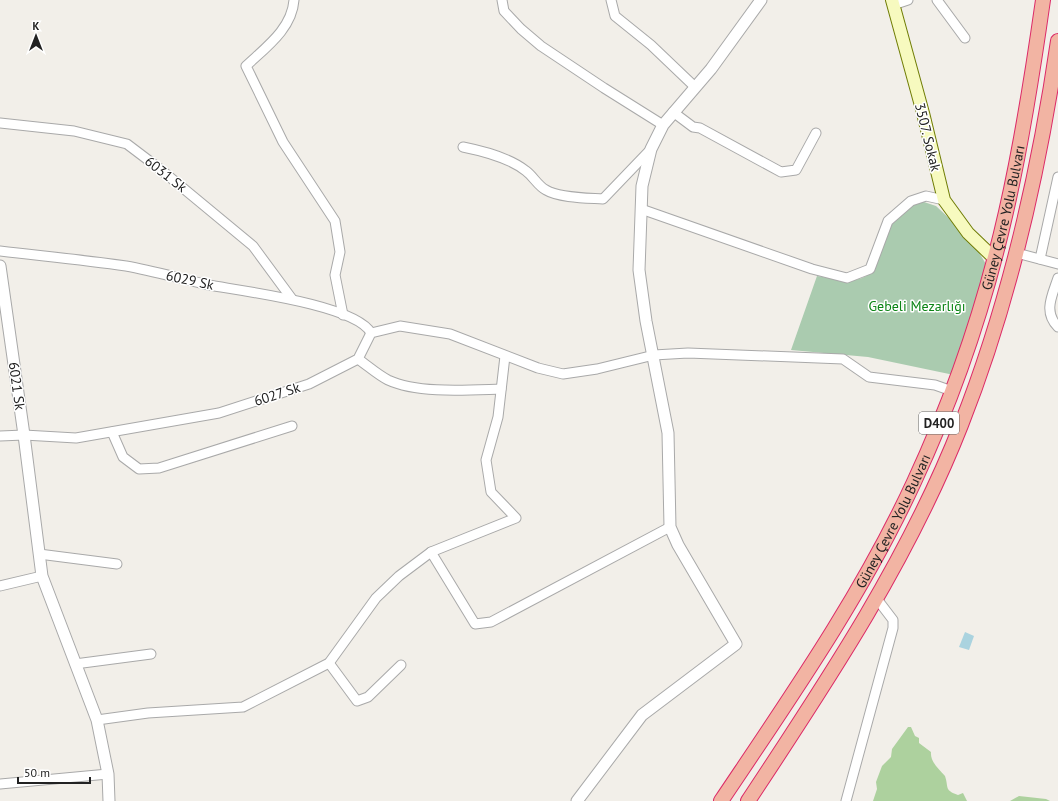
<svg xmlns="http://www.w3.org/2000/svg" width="1058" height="801" viewBox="0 0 1058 801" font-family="'PT Sans',sans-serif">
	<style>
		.forest { fill: #add19e }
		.cemetery { fill: #aacbaf }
		.water { fill: #aad3df }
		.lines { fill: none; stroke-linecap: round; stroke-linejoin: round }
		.minor-casing { stroke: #a9a9a9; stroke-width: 11 }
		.tertiary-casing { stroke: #a9a9a9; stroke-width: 13 }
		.secondary-casing { stroke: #707d05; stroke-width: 14 }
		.trunk-casing { stroke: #dc2a67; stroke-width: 16 }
		.minor { stroke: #fff; stroke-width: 9 }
		.tertiary { stroke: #fff; stroke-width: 11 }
		.secondary { stroke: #f7fabf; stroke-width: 12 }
		.trunk { stroke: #f2b4a3; stroke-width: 14 }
		.labels { text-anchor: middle; stroke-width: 3; stroke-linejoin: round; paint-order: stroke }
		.shield { fill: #fff; stroke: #646464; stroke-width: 1 }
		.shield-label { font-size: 13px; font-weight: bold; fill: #222 }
		.street-label { font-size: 14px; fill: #222; stroke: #fff }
		.park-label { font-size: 14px; fill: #0c8416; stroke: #fff }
	</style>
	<rect width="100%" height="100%" fill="#f2efe9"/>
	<g class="forest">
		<path d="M908,727H911L915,736L919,738V743L931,752C930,762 939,769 945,776C949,788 944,790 958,795L963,793L967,801H873L877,789L876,782L882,766L891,757L892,749Z"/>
		<path d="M1019,796L1046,799L1050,801H1010Z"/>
	</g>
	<path class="cemetery" d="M921,201L936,206L953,222L973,242L987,266L954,375L868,357L791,350L817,276C831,278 853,284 866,276C878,268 889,228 894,213Z"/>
	<path class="water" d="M965,632L974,636L969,650L959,647Z"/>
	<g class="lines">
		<defs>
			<g id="minor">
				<path d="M294,0C292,29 265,48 246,66L283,142L335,221L340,252L335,275L343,315"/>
				<path d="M502,0L504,11L521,29L541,46L604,88L663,125"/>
				<path d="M611,0L615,16L651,45L695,87"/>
				<path d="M937,0L965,38"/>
				<path d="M893,5L908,0"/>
				<path d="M673,112L693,127L700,128L781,172L796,170L816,133"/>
				<path d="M0,123L74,131L127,144L160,169L253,246L292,299"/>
				<path d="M463,147C483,151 510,158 526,171C533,176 538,186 546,190C559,198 588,198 603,199L651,149"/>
				<path d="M641,209L812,269L847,278L870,269L888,221L911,201L926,196L944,200"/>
				<path d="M0,251C42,256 84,260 126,266C154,271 181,279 209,285C242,291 356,305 371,333"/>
				<path d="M1017,253L1058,264"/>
				<path d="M1040,259L1058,177"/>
				<path d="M1058,278C1052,296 1043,312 1058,327"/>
				<path d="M358,359C368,366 378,375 388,380C418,394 469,390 501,389"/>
				<path d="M112,432L123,457L139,469L159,468L292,426"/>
				<path d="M0,436L24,435L76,438L219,413L309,384L358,359L371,333L400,326L450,334L538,368L563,374L597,369L654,355L688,353L843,359L869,377L935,385L952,391"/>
				<path d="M431,552L475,624L491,622L670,527"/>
				<path d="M39,554L117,564"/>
				<path d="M0,586L42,576"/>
				<path d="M329,663L357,701L368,697L401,665"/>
				<path d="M75,664L151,654"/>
				<path d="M97,720L148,713L243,707L329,663L376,598L399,576L431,552L516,518L491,492L486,460L498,417L505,356"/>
				<path d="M0,784L108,774"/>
				<path d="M846,801L893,628V620L877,599"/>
			</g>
			<g id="tertiary">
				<path d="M0,266L24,435L42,576L97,720L108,774L109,801"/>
				<path d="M577,801L642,715L736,644L678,545L670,527L668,433L646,321L639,270L642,186L651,149L663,125L711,69L761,0"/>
			</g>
			<path id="secondary" d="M892,0L923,113L944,200L968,233L994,258"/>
			<g id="trunk">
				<path id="s1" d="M721,801C790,698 862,595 914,482C954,396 985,305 1006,212C1022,142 1033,71 1043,0"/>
				<path d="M748,801C828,680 908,560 961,425C1010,301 1039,172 1058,41"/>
			</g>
		</defs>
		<use href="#minor" class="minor-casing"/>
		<use href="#tertiary" class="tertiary-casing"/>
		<use href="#secondary" class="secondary-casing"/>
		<use href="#trunk" class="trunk-casing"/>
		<use href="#minor" class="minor"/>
		<use href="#tertiary" class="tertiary"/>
		<use href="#secondary" class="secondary"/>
		<use href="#trunk" class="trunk"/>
	</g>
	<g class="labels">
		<rect class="shield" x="919" y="412" width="40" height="22" rx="3"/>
		<g class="shield-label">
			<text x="939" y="428">D400</text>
		</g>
		<g class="street-label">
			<text transform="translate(928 137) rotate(76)" y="5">3507. Sokak</text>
			<text transform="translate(166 174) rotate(38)" y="5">6031 Sk</text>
			<text dy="5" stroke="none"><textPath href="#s1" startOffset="653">Güney Çevre Yolu Bulvarı</textPath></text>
			<text transform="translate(190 280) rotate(12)" y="5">6029 Sk</text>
			<text transform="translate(17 386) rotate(82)" y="5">6021 Sk</text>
			<text transform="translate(277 394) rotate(-18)" y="5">6027 Sk</text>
			<text dy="5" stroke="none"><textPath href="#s1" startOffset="329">Güney Çevre Yolu Bulvarı</textPath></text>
		</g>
		<g class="park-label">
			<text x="917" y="311">Gebeli Mezarlığı</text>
		</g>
	</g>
	<g transform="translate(36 36)" stroke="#ffffff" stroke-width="3" paint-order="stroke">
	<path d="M0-3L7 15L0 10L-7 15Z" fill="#222222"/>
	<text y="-6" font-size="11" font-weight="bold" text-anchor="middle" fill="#222222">K</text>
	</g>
	<path d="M18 777v6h72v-6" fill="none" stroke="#222222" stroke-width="2"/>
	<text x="24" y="777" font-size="12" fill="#222222" stroke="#ffffff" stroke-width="3" paint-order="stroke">50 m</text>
</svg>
